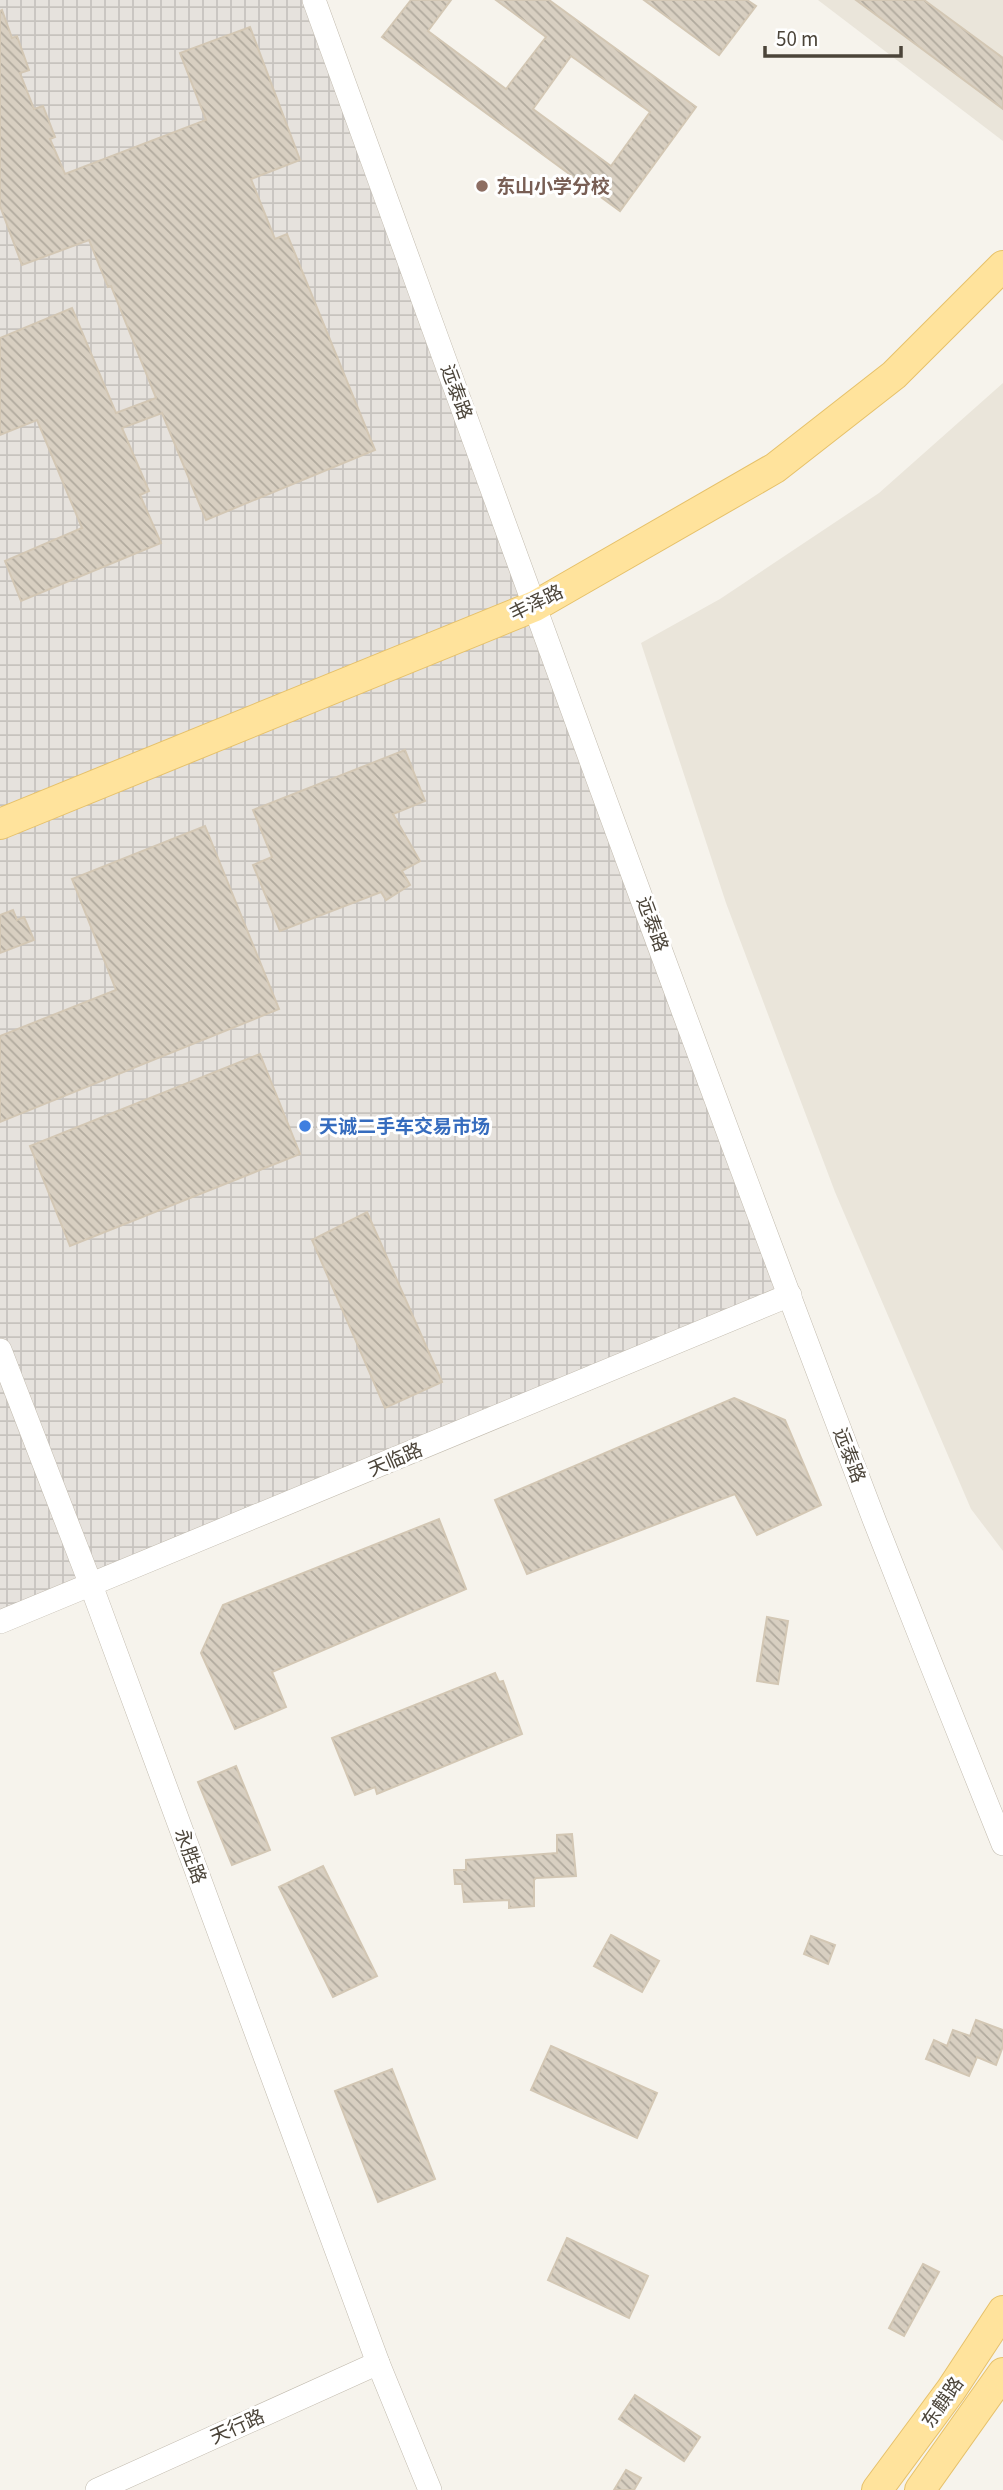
<svg xmlns="http://www.w3.org/2000/svg" width="1003" height="2490" viewBox="0 0 1003 2490" font-family="'Source Sans 3','Noto Sans SC',sans-serif">
	<style>
		.residential { fill: #eae5da }
		.industrial { fill: url(#industrial-grid) }
		.building { fill: url(#building-back-hatch); stroke: #d3c7b4; stroke-width: 2; fill-rule: evenodd }
		.lines { fill: none; stroke-linecap: round; stroke-linejoin: round }
		.minor-casing { stroke: #c2bbae; stroke-width: 24 }
		.major-casing { stroke: #e6c16a; stroke-width: 32 }
		.minor { stroke: #fff; stroke-width: 23 }
		.major { stroke: #ffe39c; stroke-width: 30 }
		.education-dot { fill: #8d6e63; stroke: #fff; stroke-width: 2.5 }
		.shop-dot { fill: #3f7fe0; stroke: #fff; stroke-width: 2.5 }
		.labels { text-anchor: middle; stroke-width: 6; stroke-linejoin: round; paint-order: stroke }
		.education-label { font-size: 19px; font-weight: bold; fill: #785e54; stroke: #fff; text-anchor: start }
		.street-label { font-size: 19px; fill: #4b4439; stroke: #fff }
		.shop-label { font-size: 19px; font-weight: bold; fill: #366cbe; stroke: #fff; text-anchor: start }
	</style>
	<defs>
		<pattern id="industrial-grid" width="8" height="8" patternUnits="userSpaceOnUse" patternTransform="scale(1.75)"><rect width="8" height="8" fill="#e6e2dd"/><path d="M0 4h8M4 0v8" fill="none" stroke="#c7c3be"/></pattern>
		<pattern id="building-back-hatch" width="6" height="6" patternUnits="userSpaceOnUse" patternTransform="scale(1.75)"><rect width="6" height="6" fill="#d8cfc1"/><path d="M-1 5l2 2M0 0l6 6M5-1l2 2" fill="none" stroke="#b1aa9e"/></pattern>
	</defs>
	<rect width="100%" height="100%" fill="#f6f3ec"/>
	<g class="residential">
		<path d="M818,0H1003V141Z"/>
		<path d="M1003,383V1551L971,1509L835,1192L726,903L641,643L720,599L879,493Z"/>
	</g>
	<path class="industrial" d="M0,0H314L790,1295L0,1618Z"/>
	<g class="building">
		<path d="M411,0H451L428,31L506,89L546,37L496,0H549L696,107L620,211L382,37ZM571,56L650,112L611,166L533,109Z"/>
		<path d="M644,0H747L756,6L719,55Z"/>
		<path d="M856,0H924L1003,58V109Z"/>
		<path d="M2,10L12,38L17,36L29,70L20,73L34,109L43,106L55,137L50,139L65,174L206,120L180,53L250,27L300,160L251,179L275,239L287,234L375,450L206,520L162,413L122,428L149,491L140,495L161,543L21,601L5,561L82,528L37,420L0,435V338L72,308L116,413L156,398L111,286L108,287L89,240L22,265L0,206V11Z"/>
		<path d="M405,750L425,801L393,814L420,861L402,871L410,885L386,900L381,892L280,931L253,865L272,857L253,810Z"/>
		<path d="M205,826L279,1009L0,1122V1036L116,990L72,879Z"/>
		<path d="M13,910L17,920L24,917L34,940L0,953V915Z"/>
		<path d="M260,1054L300,1154L70,1246L30,1146Z"/>
		<path d="M367,1212L442,1382L385,1408L312,1240Z"/>
		<path d="M734,1398L785,1420L821,1505L757,1535L735,1494L527,1574L495,1500Z"/>
		<path d="M439,1519L466,1589L272,1672L286,1707L235,1729L201,1653L223,1605Z"/>
		<path d="M767,1617L788,1621L778,1684L757,1681Z"/>
		<path d="M495,1673L499,1682L503,1681L522,1734L377,1794L375,1787L355,1795L332,1738Z"/>
		<path d="M236,1766L270,1850L232,1865L198,1782Z"/>
		<path d="M572,1834L576,1876L536,1878L534,1880V1906L509,1908V1900L464,1902L462,1884H455L454,1870H466V1860L557,1853V1835Z"/>
		<path d="M323,1866L377,1976L333,1997L279,1887Z"/>
		<path d="M611,1935L659,1961L642,1992L594,1966Z"/>
		<path d="M811,1936L835,1945L828,1964L804,1954Z"/>
		<path d="M976,2020L1003,2030V2046L996,2065L977,2057L969,2076L926,2059L934,2040L947,2046L953,2030L970,2036Z"/>
		<path d="M551,2046L657,2093L637,2138L531,2090Z"/>
		<path d="M392,2069L435,2179L378,2202L335,2091Z"/>
		<path d="M567,2238L648,2276L629,2318L548,2280Z"/>
		<path d="M923,2264L939,2272L904,2336L889,2328Z"/>
		<path d="M635,2395L700,2437L684,2461L619,2419Z"/>
		<path d="M626,2470L641,2478L634,2490H614Z"/>
	</g>
	<g class="lines">
		<defs>
			<g id="minor">
				<path d="M314,0C499,508 682,1017 875,1522C917,1630 960,1736 1003,1844"/>
				<path d="M0,1350L91,1585L378,2363L430,2490"/>
				<path d="M0,1622L790,1295"/>
				<path d="M97,2490L378,2363"/>
			</g>
			<g id="major">
				<path d="M0,824L535,606L775,468L894,375L1003,266"/>
				<path d="M877,2490L951,2390L1003,2311"/>
				<path d="M920,2490L1003,2373"/>
			</g>
		</defs>
		<use href="#minor" class="minor-casing"/>
		<use href="#major" class="major-casing"/>
		<use href="#minor" class="minor"/>
		<use href="#major" class="major"/>
	</g>
	<circle class="education-dot" cx="482" cy="186" r="7"/>
	<circle class="shop-dot" cx="305" cy="1126" r="7"/>
	<g class="labels">
		<g class="education-label">
			<text x="496" y="193">东山小学分校</text>
		</g>
		<g class="street-label">
			<text transform="translate(457 392) rotate(70)" y="7">远泰路</text>
			<text transform="translate(536 602) rotate(-26)" y="7">丰泽路</text>
			<text transform="translate(653 924) rotate(70)" y="7">远泰路</text>
			<text transform="translate(850 1455) rotate(69)" y="7">远泰路</text>
			<text transform="translate(395 1459) rotate(-23)" y="7">天临路</text>
			<text transform="translate(191 1856) rotate(70)" y="7">永胜路</text>
			<text transform="translate(942 2402) rotate(-55)" y="7">东麒路</text>
			<text transform="translate(237 2426) rotate(-24)" y="7">天行路</text>
		</g>
		<g class="shop-label">
			<text x="319" y="1133">天诚二手车交易市场</text>
		</g>
	</g>
	<path d="M765 46v10h136v-10" fill="none" stroke="#4b4439" stroke-width="3.5"/>
	<text x="776" y="46" font-size="21" fill="#4b4439" stroke="#ffffff" stroke-width="5" paint-order="stroke">50 m</text>
</svg>
